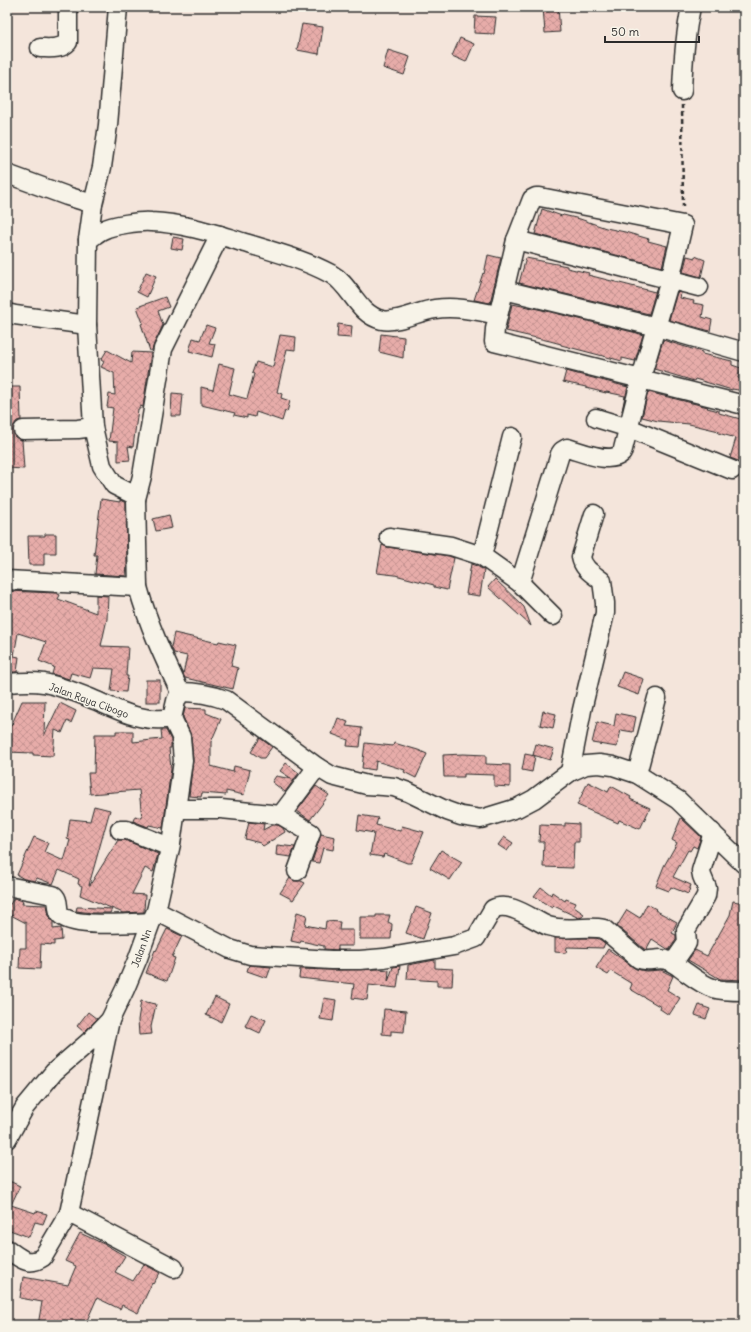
<svg xmlns="http://www.w3.org/2000/svg" width="751" height="1332" viewBox="0 0 751 1332" font-family="Delius,sans-serif">
	<style>
		.building { fill: url(#building-cross-hatch); stroke: #2b2b2b }
		.lines { fill: none; stroke-linecap: round; stroke-linejoin: round }
		.minor-casing { stroke: #2b2b2b; stroke-width: 21 }
		.path { stroke: #2b2b2b; stroke-width: 2.5; stroke-dasharray: 4 3; stroke-linecap: butt }
		.minor { stroke: #f7f3e8; stroke-width: 18 }
		.labels { text-anchor: middle; stroke-width: 3; stroke-linejoin: round; paint-order: stroke }
		.street-label { font-size: 10px; fill: #2b2b2b; stroke: #f7f3e8 }
	</style>
	<defs>
		<pattern id="building-cross-hatch" width="8" height="8" patternUnits="userSpaceOnUse"><rect width="8" height="8" fill="#e7aca9"/><path d="M0 0l8 8M0 8l8-8" fill="none" stroke="#c69492"/></pattern>
	</defs>
	<rect width="100%" height="100%" fill="#f4e5db"/>
	<filter id="ink" filterUnits="userSpaceOnUse"><feTurbulence type="fractalNoise" baseFrequency=".025" numOctaves="2"/><feDisplacementMap in="SourceGraphic" scale="8" xChannelSelector="R" yChannelSelector="G"/><feConvolveMatrix kernelMatrix="1 2 1 2 8 2 1 2 1" color-interpolation-filters="sRGB"/></filter>
	<g filter="url(#ink)">
		<g class="building">
			<path d="M543,7H558L560,32L545,33Z"/>
			<path d="M475,16L496,17L494,34L474,33Z"/>
			<path d="M302,24L323,27L319,54L297,50Z"/>
			<path d="M460,38L474,44L466,62L452,56Z"/>
			<path d="M388,50L410,57L404,75L383,68Z"/>
			<path d="M542,209L562,216L563,215L580,219L606,228L625,232L649,239L648,241L667,246L662,267L535,234Z"/>
			<path d="M173,237L184,239L182,250L171,248Z"/>
			<path d="M488,255L501,258L490,303L474,300L483,273L484,274Z"/>
			<path d="M687,256L695,258V256L705,260L701,277L683,272Z"/>
			<path d="M526,258L567,266V268L589,273L588,275L655,292L657,287L649,314L519,283Z"/>
			<path d="M146,272L156,276L147,297L137,292Z"/>
			<path d="M677,292L681,293L680,298L694,301L693,303L704,305L702,317L712,320L710,331L669,320Z"/>
			<path d="M165,297L169,307L158,311L163,325L154,344L152,350L150,351L141,324L143,323L137,307Z"/>
			<path d="M512,304L538,309L637,333L643,335L635,361L622,358V361L561,345V344L550,341L506,331Z"/>
			<path d="M338,324L352,326L351,338L337,337Z"/>
			<path d="M206,325L215,328L209,343L215,344L212,357L189,351L193,338L200,340Z"/>
			<path d="M381,334L404,337L403,358L379,352Z"/>
			<path d="M280,335L296,337L295,350L287,349L277,392L282,394L281,398L290,401L287,412L285,411L282,421L256,412L255,417L247,415V418L234,415L235,413L201,405V387L213,390L219,364L235,368L229,394L247,399L254,374L252,373L256,362L273,367Z"/>
			<path d="M663,340L702,352V354L732,361V365L741,368L738,378L744,380V391L732,389V390L695,379L694,381L654,369Z"/>
			<path d="M107,350L131,363L132,352L151,353L143,407L140,406V409H138L133,447L128,446L130,460L118,461V442L109,441L113,408L107,407L109,394L115,395L114,373L101,367L104,362L101,360Z"/>
			<path d="M566,371L628,387L622,411L625,396L606,392V393L586,388V387L563,382Z"/>
			<path d="M7,387H20L21,420L17,421L14,425L13,431L14,436L18,439L22,440L24,469L7,468Z"/>
			<path d="M648,392L708,407L707,408L719,411V413L744,420V463L730,458L736,438L718,433L719,431L689,424L658,421L642,417Z"/>
			<path d="M172,393L183,394L181,416H171Z"/>
			<path d="M101,499L120,502V500L126,503L127,565L126,576L95,574L97,555H94Z"/>
			<path d="M169,515L172,528L156,531L153,519Z"/>
			<path d="M45,534H56V553H44V565H29L28,536H45Z"/>
			<path d="M382,545L387,547L449,556L454,558L447,590L434,587V585L395,575L377,573Z"/>
			<path d="M471,564L477,566L484,570L480,596L466,594Z"/>
			<path d="M495,579L524,607L531,626L488,587Z"/>
			<path d="M7,591L56,593L60,595L58,599L96,613V595L108,596L107,619L101,646L128,647L126,676H128L126,692L111,691L114,669L93,668L90,678L71,673L69,679L52,674L54,667L39,661L46,642L18,633L14,656L19,657L17,672H7Z"/>
			<path d="M174,633L218,643L219,641L236,645L231,666L238,668L233,689L185,678L183,674L187,656L174,653L171,647Z"/>
			<path d="M623,672L644,679L639,695L617,687Z"/>
			<rect x="146" y="680" width="14" height="22"/>
			<path d="M22,701H45L44,736L60,703L76,711L71,723L67,721L62,733L55,730L53,756L33,755V753L7,752V725L11,726Z"/>
			<path d="M185,708L206,709V713L221,719L211,742V766L233,772L234,766L250,770L244,795L226,791V795L202,793L201,797L189,796L193,760L191,736L183,717Z"/>
			<path d="M543,711L556,714L553,728L540,725Z"/>
			<path d="M616,713L636,717L633,732L621,730L617,747L592,743L597,722L614,726Z"/>
			<path d="M338,718L348,722L346,726L362,728L360,747L347,746L348,740L332,734Z"/>
			<path d="M161,730H166L171,740V748H169L171,769L163,828L149,825L148,827L133,821L135,816L142,818L139,790L90,794L88,773H94L95,734H116V731H133V742L162,739Z"/>
			<path d="M260,738L272,747L264,758H260L251,752Z"/>
			<path d="M365,743L393,746L394,743L418,750L427,754L416,778L404,772L405,770L376,761L375,770L362,768Z"/>
			<path d="M536,744L554,749L550,760L533,755Z"/>
			<path d="M463,754L486,755V764L510,765V787L494,786V775L464,774V777H444L443,755Z"/>
			<path d="M525,754L535,756L532,772L522,770Z"/>
			<path d="M286,763L299,773L285,792L272,782L276,776L292,779L280,771Z"/>
			<path d="M588,782L608,792L611,786L631,797L630,799L650,808L640,829L619,820L618,823L577,805Z"/>
			<path d="M316,786L329,795L310,820L297,811Z"/>
			<path d="M94,806L110,810L89,885H90L118,840H125L158,854L153,872L145,868L132,894L145,895L144,912L123,913L80,895L82,886L78,884L79,879L59,870L53,884L37,878L35,881L24,879L17,875L34,837L48,843L44,852L64,861L70,840L67,839L70,819L90,821Z"/>
			<path d="M359,815L378,818L376,825L400,831L402,826L424,832L411,863H407L384,854L383,857L370,855L374,833L357,830Z"/>
			<path d="M681,818L701,837L697,848L693,846L690,851L688,850L673,877L691,885L688,894L671,887L669,891L656,886L664,866L677,843L672,840Z"/>
			<path d="M249,822L264,824L263,830L272,825H278L283,828L285,832L263,846L260,843L245,839Z"/>
			<path d="M565,823L579,824V842H574L573,868L543,867L544,842H539L540,825L565,826Z"/>
			<path d="M321,834L335,837L333,850L323,848L319,863L312,862Z"/>
			<path d="M504,837L513,843L507,851L498,845Z"/>
			<path d="M277,845L295,847L291,857L276,855Z"/>
			<path d="M441,850L462,862L450,880L430,868Z"/>
			<path d="M290,878L294,881H301L305,883L293,900L280,893Z"/>
			<path d="M541,887L551,895L552,892L565,901L566,899L576,903L574,907L584,914L582,917L579,918L554,906L552,908L534,896Z"/>
			<path d="M14,898L23,901L22,904L47,905L49,916L53,922V929L61,928L62,940L54,941V945L41,944L40,969L19,968L20,948H26V923L7,913V909Z"/>
			<path d="M733,901L744,903V980L720,979L688,960L695,950L707,956L730,915Z"/>
			<path d="M647,904L656,909L655,910L677,922L672,933L676,935V940L669,950L652,939L646,950L644,949L617,926L627,910L640,918Z"/>
			<path d="M77,907H80L112,909L110,913H92L76,911Z"/>
			<path d="M416,907L432,913L423,939L406,933Z"/>
			<path d="M297,912L307,915L305,925L325,929L326,921L340,922L339,930H353V946H338V950L324,949V946L301,941L300,943L291,941Z"/>
			<path d="M376,915H390L388,922L392,924L391,939H360V917H376Z"/>
			<path d="M167,929L182,936L172,957L175,958L167,981L146,973L155,950L156,951Z"/>
			<path d="M555,938H596L599,939L605,943L603,948L567,947L566,953L555,952Z"/>
			<path d="M608,949L636,969L646,971L661,970L673,976L667,990L680,998L669,1015L660,1009L661,1007L630,989L632,984L611,971L608,975L596,968Z"/>
			<path d="M435,960V968L453,969L452,986H437V981L407,979L408,965Z"/>
			<path d="M249,965L271,967L267,978L247,971Z"/>
			<path d="M400,966L397,988L369,985L367,1000L352,998L354,984L299,978L300,969L331,970L379,969L389,970L388,982L393,967Z"/>
			<path d="M215,997L229,1004L221,1022L206,1015Z"/>
			<path d="M324,998L336,1000L333,1021L320,1019Z"/>
			<path d="M141,1001L156,1004L151,1027L152,1034L139,1035L138,1020Z"/>
			<path d="M699,1005L710,1009L706,1019L695,1015Z"/>
			<path d="M384,1009L406,1011L404,1032L391,1031V1035L382,1034Z"/>
			<path d="M88,1012L97,1019L84,1032L77,1026Z"/>
			<path d="M251,1014L266,1020L260,1033L245,1026Z"/>
			<path d="M7,1180L20,1186L11,1205L35,1213L36,1211L47,1214L43,1224L35,1222L29,1237L7,1229Z"/>
			<path d="M80,1233L106,1245L125,1256L115,1272L133,1281L144,1264L160,1273L153,1284L152,1283L138,1313L122,1305L120,1309L97,1298L85,1325H38L42,1302L20,1298L23,1277L68,1285L76,1266L65,1261Z"/>
		</g>
		<g class="lines">
			<defs>
				<g id="minor">
					<path d="M118,7L108,125L102,167L93,204L88,240L87,325L93,427L102,466L114,485L132,494L136,499L138,587C148,624 164,658 180,692L176,701L172,718"/>
					<path d="M40,48C49,48 61,50 68,42V7"/>
					<path d="M682,91C683,63 685,35 691,7"/>
					<path d="M7,174L67,196L93,204"/>
					<path d="M88,240C93,237 98,232 103,230C112,225 141,221 151,222C182,223 213,233 242,242C272,251 303,259 331,274C351,285 357,314 382,320C398,323 419,311 435,309C457,306 477,311 498,315"/>
					<path d="M516,240L699,287"/>
					<path d="M504,290L657,327L744,352"/>
					<path d="M7,313L15,315L87,325"/>
					<path d="M596,418L629,428L732,470"/>
					<path d="M23,430L78,429L93,427"/>
					<path d="M136,499L142,476L163,349L220,235"/>
					<path d="M389,537L451,546L482,556L520,583L553,616"/>
					<path d="M482,556L512,437"/>
					<path d="M7,580L138,587"/>
					<path d="M520,583L560,454L562,451L567,448C582,452 610,465 622,453L641,378L670,280L683,225L540,197H536L532,199L516,240L495,329L494,342L744,405"/>
					<path d="M7,683C19,682 31,681 44,683C59,686 75,692 90,698C116,709 142,724 172,718"/>
					<path d="M180,692C196,692 210,694 226,700L317,767L332,776L367,785L383,786L394,787L408,792L447,811L461,816L481,819L517,808L534,799L570,772L586,765L599,764L613,766L637,774L678,800L744,864"/>
					<path d="M570,772L582,710L605,613V603L602,581C593,574 583,569 581,557L594,514"/>
					<path d="M637,774L657,698"/>
					<path d="M176,809H221L281,815L317,767"/>
					<path d="M281,815L311,833L297,871"/>
					<path d="M120,830H127L170,847"/>
					<path d="M7,886L53,895C61,900 55,911 62,916C76,928 132,923 151,922"/>
					<path d="M156,911L230,949L250,955L331,960H360L384,958L454,946L476,938L493,909C509,900 533,920 548,926C566,932 586,925 604,929L639,959C649,963 660,956 669,961C676,964 681,969 687,973C710,990 716,991 744,991"/>
					<path d="M673,963L687,943L686,930L706,896L707,888L702,876L701,871L711,839L712,832"/>
					<path d="M7,1139L25,1107L54,1072L91,1040L110,1020L125,989L138,958L151,922L156,911L171,844L183,761L181,737L172,718"/>
					<path d="M69,1213L110,1020"/>
					<path d="M7,1249C20,1258 28,1267 43,1257L69,1213L174,1268"/>
				</g>
			</defs>
			<use href="#minor" class="minor-casing"/>
			<path class="path" d="M682,105L683,210"/>
			<use href="#minor" class="minor"/>
		</g>
	</g>
	<g class="labels">
		<g class="street-label">
			<text transform="translate(89 700) rotate(20)" y="4">Jalan Raya Cibogo</text>
			<text transform="translate(141 948) rotate(-70)" y="4">Jalan Nn</text>
		</g>
	</g>
	<rect width="751" height="1332" fill="none" stroke="#f7f3e8" stroke-width="24"/>
	<rect x="12" y="12" width="727" height="1308" fill="none" stroke="#2b2b2b" stroke-width="1.5" filter="url(#ink)"/>
	<path d="M605 36v6h94v-6" fill="none" stroke="#2b2b2b" stroke-width="2"/>
	<text x="611" y="36" font-size="12" fill="#2b2b2b" stroke="#f7f3e8" stroke-width="3" paint-order="stroke">50 m</text>
</svg>
